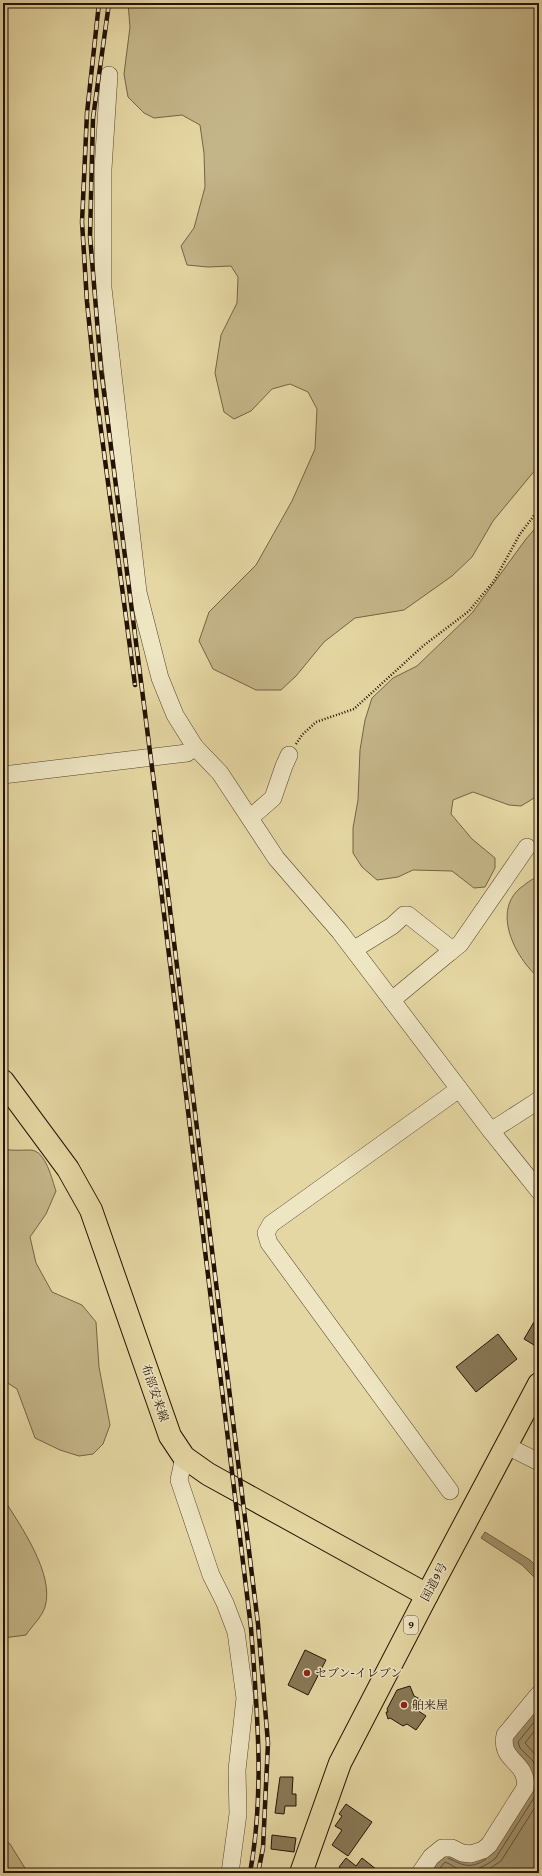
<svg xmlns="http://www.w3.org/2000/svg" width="542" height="1876" viewBox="0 0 542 1876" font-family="'Gentium Book Plus','Noto Serif JP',serif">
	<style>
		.green { fill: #c4b588; stroke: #746346 }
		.water { fill: #a3946d; stroke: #706043 }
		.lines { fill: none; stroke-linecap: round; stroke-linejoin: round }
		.shore { stroke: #645238; stroke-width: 1 }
		.building { fill: #887856; stroke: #241103 }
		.minor-casing { stroke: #54422b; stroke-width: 18 }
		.major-casing { stroke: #241103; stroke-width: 24 }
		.highway-casing { stroke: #241103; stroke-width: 24 }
		.path { stroke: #241103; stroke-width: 2.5; stroke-dasharray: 1 2; stroke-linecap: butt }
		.minor { stroke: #eee5c3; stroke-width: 17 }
		.major { stroke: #e5d7a3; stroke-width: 22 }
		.highway { stroke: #e5d7a3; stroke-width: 22 }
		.rail-casing { stroke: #241103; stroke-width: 4.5 }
		.rail { stroke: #eee5c3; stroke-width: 3; stroke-dasharray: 9; stroke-linecap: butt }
		.poi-dot { fill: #8f2418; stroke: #eee5c3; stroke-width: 1.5 }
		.labels { text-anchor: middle; stroke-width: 3; stroke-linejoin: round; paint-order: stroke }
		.shield { fill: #eee5c3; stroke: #61513d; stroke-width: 1 }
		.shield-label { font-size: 11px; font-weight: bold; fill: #241103 }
		.street-label { font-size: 12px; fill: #241103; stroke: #eee5c3 }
		.poi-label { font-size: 12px; fill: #241103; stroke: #eee5c3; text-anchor: start }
	</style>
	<rect width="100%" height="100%" fill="#e5d7a3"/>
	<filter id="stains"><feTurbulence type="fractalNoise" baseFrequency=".005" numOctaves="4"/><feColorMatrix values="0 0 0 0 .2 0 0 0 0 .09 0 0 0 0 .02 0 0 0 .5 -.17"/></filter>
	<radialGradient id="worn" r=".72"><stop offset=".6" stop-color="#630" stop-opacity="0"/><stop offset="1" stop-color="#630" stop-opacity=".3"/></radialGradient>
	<g class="green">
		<path d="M128,3H539V468L536,469L493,521L472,557L452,576L404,610L355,618L324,642L296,676L281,690H256L213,669L199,641L209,612L256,565L292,501L315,449L317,409L308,392L290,384L272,389L251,411L234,419L224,412L215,373L221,335L237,303L238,277L231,266L208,267L187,265L181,246L194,228L205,187L204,153L200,125L182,115L154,118L144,113L128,97L124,74L130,27Z"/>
		<path d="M539,524V795L521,806L509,805L473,792L453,800L451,814L472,839L495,858V868L485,887L474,888L452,871L413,870L398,877L377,880L362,867L353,853V828L358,800L360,750L365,720L372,698L393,678L417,666L472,613L526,539Z"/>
		<path d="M539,877V978C515,958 490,909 523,886C528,882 533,878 539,877Z"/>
		<path d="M3,1149C13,1151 21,1150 31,1150C46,1151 52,1180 56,1191L46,1214L30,1237L36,1263L52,1292L82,1305L96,1322L99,1367L110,1425L103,1444L93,1454L79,1456L60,1450L35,1438L17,1389L3,1380Z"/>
		<path d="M3,1498C20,1525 55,1574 45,1607C42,1617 31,1627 26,1635L3,1638Z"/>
		<path d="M3,1839L10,1844L28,1873H3Z"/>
	</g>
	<g class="water">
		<path d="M485,1532L530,1560L539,1569V1582L522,1565L481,1538Z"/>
		<path d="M539,1702V1873H426L443,1853L464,1862L532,1785L508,1739Z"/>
	</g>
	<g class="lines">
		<g class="shore">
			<path d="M539,1716L518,1742L520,1748L533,1761L539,1778"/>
			<path d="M539,1725L525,1743L539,1759"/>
			<path d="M448,1858C463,1865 470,1870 486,1859"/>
			<path d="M436,1873L445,1862C451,1864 456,1869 462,1870C474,1873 486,1865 495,1859L539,1790"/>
			<path d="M483,1873L501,1861L539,1801"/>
		</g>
	</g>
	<g class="building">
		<path d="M534,1322L539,1325V1348L524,1339Z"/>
		<path d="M498,1334L517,1359L476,1392L456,1367Z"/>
		<path d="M305,1650L326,1660L308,1695L288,1685Z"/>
		<path d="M410,1686L414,1696L422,1700L417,1710L426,1716L416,1730L407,1724L403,1726L390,1718L388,1719L386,1712H388L387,1709L397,1690Z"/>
		<path d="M280,1777H293L292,1794H296V1806H285L284,1814L275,1813Z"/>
		<path d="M346,1804L372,1822L348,1856L332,1845L342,1830L335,1826L342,1816L339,1814Z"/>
		<path d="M272,1835L296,1838L294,1852L271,1849Z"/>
		<path d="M346,1858L356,1866L362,1858L381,1873H347L339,1867Z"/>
	</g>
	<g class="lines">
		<defs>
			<g id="minor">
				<path d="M109,75L103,169V288L138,592L160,678L175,715L195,747"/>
				<path d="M3,775L187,753L195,747L220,773L276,858L340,932L491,1131L539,1191"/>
				<path d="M250,818L273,798L284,766L289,755"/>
				<path d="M358,947L392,926L404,915H408L446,945L450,952L392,1000"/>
				<path d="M450,952L460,944L527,847"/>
				<path d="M491,1131L539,1100"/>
				<path d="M507,1446L539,1462"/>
				<path d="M184,1457L179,1480L211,1575L225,1603L236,1632L245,1698L237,1770L238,1814L230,1873"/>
				<path d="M450,1491L269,1243L266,1233L271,1224L459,1089"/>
				<path d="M420,1873L431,1857L442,1848H452L462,1853L471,1854L483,1850L489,1845L525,1788C529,1761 499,1762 505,1735L539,1694"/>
			</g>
			<path id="major" d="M3,1081L68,1169L91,1210L170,1436L184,1457L208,1474L427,1595"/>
			<path id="highway" d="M301,1873L340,1763L427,1595L539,1384"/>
		</defs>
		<use href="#minor" class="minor-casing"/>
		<use href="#major" class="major-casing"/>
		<use href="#highway" class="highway-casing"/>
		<path class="path" d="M296,744L302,735L316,722L354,709L423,646L469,611L494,581L520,534L539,509"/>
		<use href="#minor" class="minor"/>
		<use href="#major" class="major"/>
		<use href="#highway" class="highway"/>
		<defs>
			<g id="rail">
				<path d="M99,3L87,113L82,222L87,302L97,400L135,685"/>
				<path d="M109,3L93,118L90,236L101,369L166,877L258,1624L268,1743L263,1848L258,1873"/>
				<path d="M154,832L251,1628C257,1709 265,1792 250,1873"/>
			</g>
		</defs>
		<use href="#rail" class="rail-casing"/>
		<use href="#rail" class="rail"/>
	</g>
	<g class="poi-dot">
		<circle cx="307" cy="1673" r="4"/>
		<circle cx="404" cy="1705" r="4"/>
	</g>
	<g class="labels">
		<rect class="shield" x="404" y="1616" width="14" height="18" rx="3"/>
		<g class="shield-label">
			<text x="411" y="1629">9</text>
		</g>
		<g class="street-label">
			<text transform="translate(155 1393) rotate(71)" y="4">布部安来線</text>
			<text transform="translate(434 1582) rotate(-62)" y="4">国道9号</text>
		</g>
		<g class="poi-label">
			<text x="315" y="1677">セブン-イレブン</text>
			<text x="412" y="1709">舶来屋</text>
		</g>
	</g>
	<rect width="542" height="1876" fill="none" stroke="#e5d7a3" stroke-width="16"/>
	<rect x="4" y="4" width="534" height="1868" fill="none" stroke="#241103" stroke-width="2"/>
	<rect x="8" y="8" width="526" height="1860" fill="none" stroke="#241103"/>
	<rect width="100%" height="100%" filter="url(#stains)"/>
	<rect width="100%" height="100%" fill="url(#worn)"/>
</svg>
